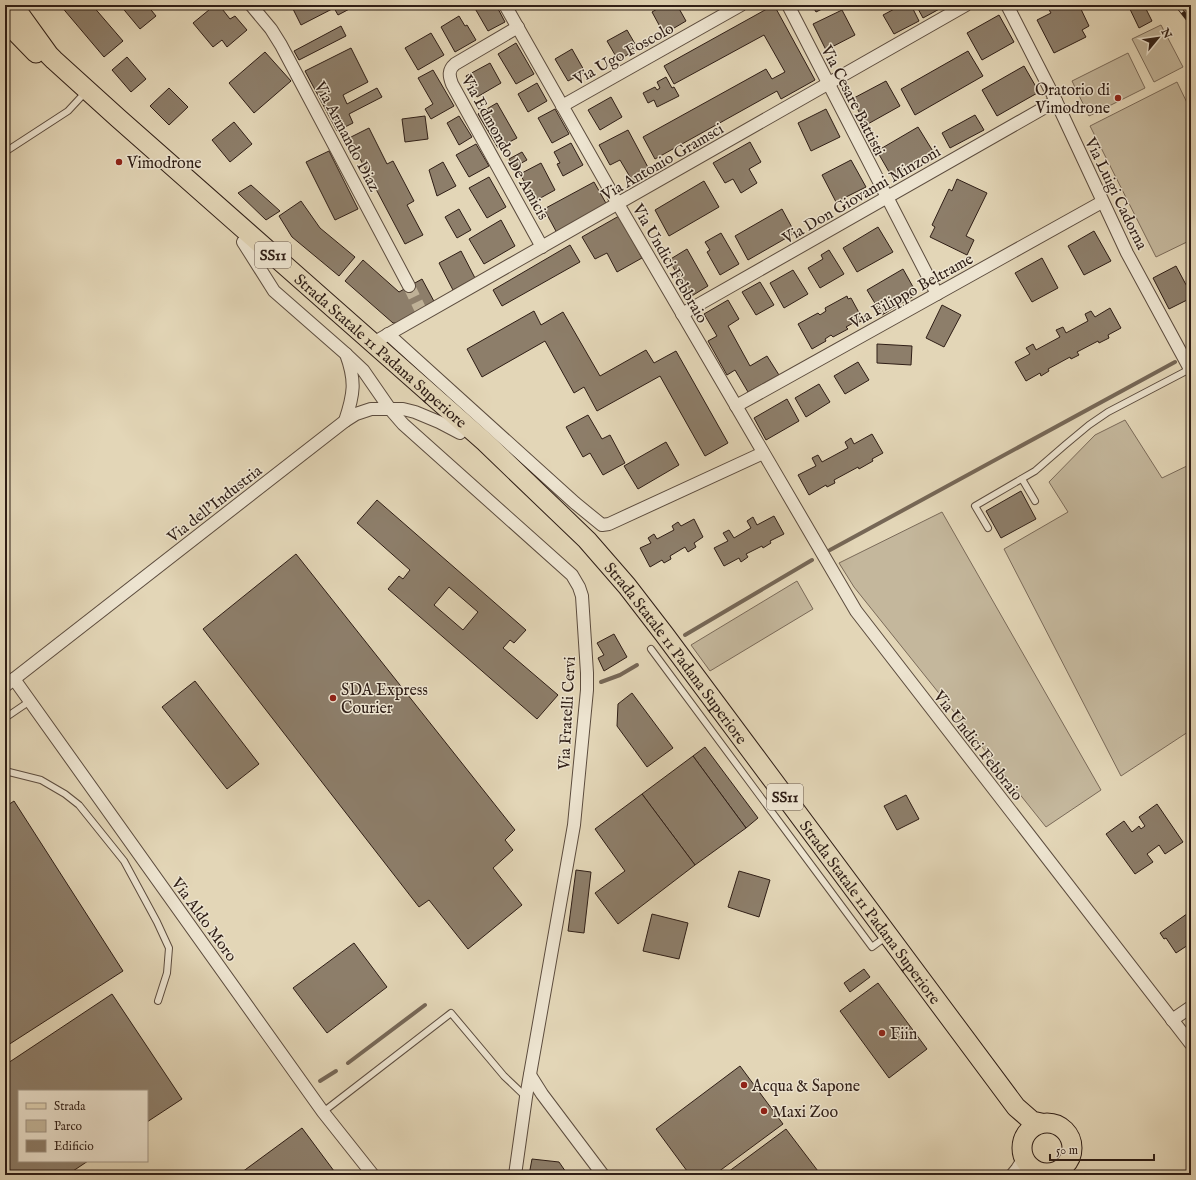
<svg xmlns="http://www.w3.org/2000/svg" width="1196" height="1180" viewBox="0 0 1196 1180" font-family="'IM FELL English',serif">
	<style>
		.green { fill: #c4b79c; stroke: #7a6a59 }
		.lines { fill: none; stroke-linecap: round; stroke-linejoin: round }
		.stream { stroke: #766756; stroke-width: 4 }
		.building { fill: #8d7e6a; stroke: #2f1e16; fill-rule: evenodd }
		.street-tunnel { stroke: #bfb197; stroke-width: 12; stroke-dasharray: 12 6; stroke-linecap: butt }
		.lane-casing { stroke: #5c4c3e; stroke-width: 8 }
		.street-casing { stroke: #5c4c3e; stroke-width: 14 }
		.primary-casing { stroke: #2f1e16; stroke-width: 21 }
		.lane { stroke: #ede4d0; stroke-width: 6 }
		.street { stroke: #ede4d0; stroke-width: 12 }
		.primary { stroke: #e3d6b7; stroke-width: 19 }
		.rail-casing { stroke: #2f1e16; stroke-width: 4.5 }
		.rail { stroke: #ede4d0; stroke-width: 3; stroke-dasharray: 9; stroke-linecap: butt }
		.poi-dot { fill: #8f2418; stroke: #ede4d0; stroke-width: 1.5 }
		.labels { text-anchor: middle; stroke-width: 3; stroke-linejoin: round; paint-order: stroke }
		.shield { fill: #ede4d0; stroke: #68594e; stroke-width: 1 }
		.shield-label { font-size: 15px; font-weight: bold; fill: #2f1e16 }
		.street-label { font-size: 16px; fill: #2f1e16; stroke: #ede4d0 }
		.poi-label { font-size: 16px; fill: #2f1e16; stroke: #ede4d0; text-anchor: start }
	</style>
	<rect width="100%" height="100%" fill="#e3d6b7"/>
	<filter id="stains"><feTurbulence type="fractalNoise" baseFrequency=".005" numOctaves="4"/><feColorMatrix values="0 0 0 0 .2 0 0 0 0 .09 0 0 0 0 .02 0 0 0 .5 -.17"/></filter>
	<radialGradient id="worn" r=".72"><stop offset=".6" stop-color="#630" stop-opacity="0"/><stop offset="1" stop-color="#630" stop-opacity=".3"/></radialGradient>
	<g class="green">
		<path d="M1161,25L1183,67L1154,82L1132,39Z"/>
		<path d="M1128,53L1145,88L1089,116L1072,81Z"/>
		<path d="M1177,82L1191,111V240L1156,257L1090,126Z"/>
		<path d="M1125,420L1162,478L1191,464V730L1121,776L1004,549L1068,512L1049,482L1095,435Z"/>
		<path d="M942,512L1101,790L1046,827L854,587L839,563Z"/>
		<path d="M797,581L813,609L710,671L691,645Z"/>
	</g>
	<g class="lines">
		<g class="stream">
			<path d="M830,550L1175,362"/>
			<path d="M685,635L812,560"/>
			<path d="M601,682L620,675L637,665"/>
			<path d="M348,1063L425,1005"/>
			<path d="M320,1081L336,1071"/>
		</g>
	</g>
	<g class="building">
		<path d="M60,5H92L123,41L104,57Z"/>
		<path d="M120,5H147L156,16L140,29Z"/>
		<path d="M215,5H219L230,19L235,16L247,30L227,47L222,40L213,47L193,23Z"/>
		<path d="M291,5H357L338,15L334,8L301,25Z"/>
		<path d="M473,5H496L505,22L488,31Z"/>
		<path d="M664,5H677L686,21L664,34L652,12Z"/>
		<path d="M774,5L815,80L781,99L777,91L655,159L643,137L766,69L772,79L785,72L764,35L674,84L664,66Z"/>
		<path d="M812,5H830L816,12Z"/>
		<path d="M902,5H911L919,21L894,34L883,15Z"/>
		<path d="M916,5H942L943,7L923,18Z"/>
		<path d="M1053,5H1079L1089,26L1082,30L1086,37L1054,53L1037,20L1051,13L1048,8Z"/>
		<path d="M1128,5H1144L1152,21L1139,28Z"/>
		<path d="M842,10L855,35L826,50L813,24Z"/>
		<path d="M999,15L1014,42L982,60L967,33Z"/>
		<path d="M459,16L465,26L467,25L476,40L455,52L441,27Z"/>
		<path d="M341,26L346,36L299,60L294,51Z"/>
		<path d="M627,30L638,49L618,60L607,41Z"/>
		<path d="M431,33L444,55L418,70L405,48Z"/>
		<path d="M516,43L534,74L516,84L498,54Z"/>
		<path d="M351,48L368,82L343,95L347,104L377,88L382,97L349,114L353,123L337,131L305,71Z"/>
		<path d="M572,49L585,72L568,81L555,59Z"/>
		<path d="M968,51L983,76L915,115L901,89Z"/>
		<path d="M265,52L291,81L254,113L229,83Z"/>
		<path d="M127,57L146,79L131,92L112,70Z"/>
		<path d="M490,63L501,83L477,97L466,76Z"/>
		<path d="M1024,66L1039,92L997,116L982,90Z"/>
		<path d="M433,70L454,106L431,119L425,109L433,104L418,78Z"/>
		<path d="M666,77L672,88L674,87L679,96L657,107L654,100L648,103L643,93L655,87L657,90L660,88L657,82Z"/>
		<path d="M886,81L900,106L866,125L852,99Z"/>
		<path d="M537,83L547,101L528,112L518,94Z"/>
		<path d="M169,88L188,107L169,125L150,106Z"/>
		<path d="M611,97L622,117L600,130L588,110Z"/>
		<path d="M497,103L517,138L498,148L478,114Z"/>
		<path d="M555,109L569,134L552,143L538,118Z"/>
		<path d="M826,109L840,137L811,151L798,123Z"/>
		<path d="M975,115L984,130L950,148L942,133Z"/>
		<path d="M425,116L428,139L405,142L402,119Z"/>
		<path d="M459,116L472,137L459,145L447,123Z"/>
		<path d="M234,122L252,144L230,162L212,140Z"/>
		<path d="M918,127L934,153L892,177L877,151Z"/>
		<path d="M369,128L387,164L393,161L414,201L407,205L423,235L405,244L349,138Z"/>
		<path d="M628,130L651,173L633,182L620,160L610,165L599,145Z"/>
		<path d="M750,142L761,162L749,169L757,183L741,193L733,179L725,183L713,163Z"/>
		<path d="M571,143L583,165L563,176L557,164L560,163L554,152Z"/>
		<path d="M476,144L489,166L469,177L456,155Z"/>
		<path d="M329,151L358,209L335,220L306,162Z"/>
		<path d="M522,152L527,160L514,167L509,159Z"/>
		<path d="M851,160L866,187L836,202L822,175Z"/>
		<path d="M443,162L456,186L437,196L429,170Z"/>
		<path d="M541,163L555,190L535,201L520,174Z"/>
		<path d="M489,177L506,207L487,218L469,188Z"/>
		<path d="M957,179L987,193L966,236L974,240L967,255L930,237L935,227L932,225L949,189L952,191Z"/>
		<path d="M704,181L719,207L669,236L655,210Z"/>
		<path d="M594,182L607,205L557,233L544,209Z"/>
		<path d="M251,185L280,211L266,220L238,193Z"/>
		<path d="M301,201L320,228L355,257L339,276L292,237L279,216Z"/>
		<path d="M459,209L471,230L457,238L445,217Z"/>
		<path d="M782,209L795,233L748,260L735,236Z"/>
		<path d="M619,216L642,258L617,272L607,253L595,259L582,237Z"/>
		<path d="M501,220L515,246L484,264L469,239Z"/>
		<path d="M878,227L893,252L857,272L843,248Z"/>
		<path d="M1094,231L1111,261L1084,275L1068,246Z"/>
		<path d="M721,233L739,264L720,275L707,252L710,250L705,242Z"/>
		<path d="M570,245L580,262L502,306L493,290Z"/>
		<path d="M687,249L708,286L690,297L669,260Z"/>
		<path d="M829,250L844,274L820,288L808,268L823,259L821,255Z"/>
		<path d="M461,251L475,278L453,290L439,263Z"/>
		<path d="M1042,258L1058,288L1032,302L1015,273Z"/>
		<path d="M363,260L399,292L422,279L436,305L404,323H393L345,281Z"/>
		<path d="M1176,266L1191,294V298L1169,309L1153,278Z"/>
		<path d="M903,269L917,294L882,315L867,290Z"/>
		<path d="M793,270L808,294L784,308L770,283Z"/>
		<path d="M760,282L774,305L756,315L742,292Z"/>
		<path d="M847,296L848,299L851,298L863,320L854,325L853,323L846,327L848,329L833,337L831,335L825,339L826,341L812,349L798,324L818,313L820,315L826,311L825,308Z"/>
		<path d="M728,300L739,319L728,326L750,366L767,356L779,375L748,392L735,370L727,375L708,341L717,336L704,314Z"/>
		<path d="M942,305L961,315L944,347L926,338Z"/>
		<path d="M1110,308L1121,328L1108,335L1109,338L1099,343L1098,341L1077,352L1079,355L1071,359L1070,357L1048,369L1049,371L1041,376L1040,373L1026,381L1015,362L1030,354L1026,348L1033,344L1036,350L1060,337L1056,330L1063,327L1066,333L1088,321L1085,314L1091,311L1095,317Z"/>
		<path d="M534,311L541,325L563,312L600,376L646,350L654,363L676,351L728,443L705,456L660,376L597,411L584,387L574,393L545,341L482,377L467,349Z"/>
		<path d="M877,344L912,346L911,365L877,363Z"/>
		<path d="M858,362L869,380L845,394L834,376Z"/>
		<path d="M819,384L830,402L806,417L795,398Z"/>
		<path d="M787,399L799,421L766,440L754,418Z"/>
		<path d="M588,415L602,439L610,435L625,463L603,475L590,453L583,457L566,427Z"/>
		<path d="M872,434L883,453L872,459L873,461L859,469L858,467L834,480L835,483L827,487L826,485L809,495L798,475L816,466L812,458L818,455L822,462L848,448L845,442L851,438L854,444Z"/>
		<path d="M666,442L679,465L638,489L624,466Z"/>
		<path d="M1021,491L1036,519L1001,538L986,511Z"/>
		<path d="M377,500L526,630L514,643L510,640L503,648L558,695L537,719L388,589L399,576L403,579L410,570L357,523ZM449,587L478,612L463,630L434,605Z"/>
		<path d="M774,516L784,534L770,541L771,543L763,548L762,546L746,554L748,557L741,562L739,558L724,566L714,548L728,541L723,533L729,530L734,538L751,528L747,521L753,517L757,525Z"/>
		<path d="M694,519L703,537L694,543L696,547L688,552L685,547L670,556L671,559L664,563L662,560L650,567L640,548L651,543L648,538L654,534L657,539L674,530L672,526L678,522L681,526Z"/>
		<path d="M296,554L515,830L505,840L513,850L493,868L522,905L468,949L429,900L419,907L203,629Z"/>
		<path d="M614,634L627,657L604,671L598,658L604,655L597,643Z"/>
		<path d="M195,681L259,764L227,789L162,707Z"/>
		<path d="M632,693L673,748L647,767L617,726L618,704Z"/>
		<path d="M705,747L758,818L746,828L693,756Z"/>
		<path d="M693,756L746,828L695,865L642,794Z"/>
		<path d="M642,794L695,865L618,924L595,893L625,871L595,829Z"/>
		<path d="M906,795L919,819L897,830L884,806Z"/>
		<path d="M14,801L123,971L5,1047V807Z"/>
		<path d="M1157,804L1183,842L1165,854L1159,845L1147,854L1153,862L1135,874L1106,834L1124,821L1132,832L1139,826L1141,829L1145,826L1139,817Z"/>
		<path d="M576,870L591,872L584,933L568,931Z"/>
		<path d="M739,871L770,880L759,917L728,907Z"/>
		<path d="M1191,911V943L1176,953L1166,938L1164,939L1160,933Z"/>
		<path d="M652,914L688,923L679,959L643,951Z"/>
		<path d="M354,943L387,987L327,1033L293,988Z"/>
		<path d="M864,969L870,977L850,992L844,983Z"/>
		<path d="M878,983L927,1049L889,1078L840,1011Z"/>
		<path d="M112,994L182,1099L147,1122V1091H19V1161H88L67,1175H5V1065Z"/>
		<path d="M740,1066L783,1124L714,1175H690L656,1129Z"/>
		<path d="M302,1128L337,1175H238Z"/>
		<path d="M786,1129L821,1175H724Z"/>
		<path d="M532,1159L559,1162L568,1175H529Z"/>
	</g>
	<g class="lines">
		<path class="street-tunnel" d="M409,286L422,313"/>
		<defs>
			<g id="lane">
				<path d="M5,152L68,111L81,97"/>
				<path d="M1022,479L1035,501"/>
				<path d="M988,528L975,506L1035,471L1065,445L1089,425L1108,412L1190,369"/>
				<path d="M651,649L872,947L887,936"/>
				<path d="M5,718L30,701"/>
				<path d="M5,771L41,780L65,794L79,805L124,861L157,922L169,948L167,973L158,1001"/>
				<path d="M323,1112L451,1013L504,1076L526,1097"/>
			</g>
			<g id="street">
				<path d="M251,5L271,29L281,45L409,286"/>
				<path d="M505,5L618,204L856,611L1191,1044"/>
				<path d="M788,5L937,294"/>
				<path d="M1007,5L1056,101L1127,253L1191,371"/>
				<path d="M518,27L455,64C448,70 449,76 452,84L542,247"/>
				<path d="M562,106L741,5"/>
				<path d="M243,242L274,291L346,354C356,381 354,394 345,421"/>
				<path d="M682,314L1056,101"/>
				<path d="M388,334L575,503L602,525L609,524L763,453"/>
				<path d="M373,343L966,5"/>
				<path d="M346,354L363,370L390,409L403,424L572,575L579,587L582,596L587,673V690L574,825L526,1097L515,1175"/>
				<path d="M736,406L1102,202"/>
				<path d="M14,679L323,1112L373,1175"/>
				<path d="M5,686L345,421L356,414L371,409H403L415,412L439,422L460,433"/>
				<path d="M1172,1020L1191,1007"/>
				<path d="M530,1075L542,1094L603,1175"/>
				<path d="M1012,1175L1017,1169L1024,1158"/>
				<path d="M1014,1175L1033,1169"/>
			</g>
			<g id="primary">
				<path id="s1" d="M13,5L49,55L54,60L118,118L485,442L587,540L627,586L664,634L1016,1107L1032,1121L1041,1123"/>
				<path d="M5,21L36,53"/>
				<circle cx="1047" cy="1148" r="25"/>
			</g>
		</defs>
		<use href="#lane" class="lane-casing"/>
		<use href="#street" class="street-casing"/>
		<use href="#primary" class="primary-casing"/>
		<use href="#lane" class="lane"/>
		<use href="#street" class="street"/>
		<use href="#primary" class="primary"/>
		<defs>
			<g id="rail">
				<path d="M1177,5L1191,23"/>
				<path d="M1186,5L1191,11"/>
			</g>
		</defs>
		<use href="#rail" class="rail-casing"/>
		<use href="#rail" class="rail"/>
	</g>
	<g class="poi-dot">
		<circle cx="1118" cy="98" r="4"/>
		<circle cx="119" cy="162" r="4"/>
		<circle cx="333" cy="698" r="4"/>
		<circle cx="882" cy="1033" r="4"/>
		<circle cx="744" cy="1085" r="4"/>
		<circle cx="764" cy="1111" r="4"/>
	</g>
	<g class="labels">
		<g class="shield">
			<rect x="255" y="242" width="36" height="26" rx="3"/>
			<rect x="767" y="784" width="36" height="26" rx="3"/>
		</g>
		<g class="shield-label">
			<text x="273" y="260">SS11</text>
			<text x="785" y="802">SS11</text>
		</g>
		<g class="street-label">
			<text transform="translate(623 53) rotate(-29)" y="6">Via Ugo Foscolo</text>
			<text transform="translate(854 100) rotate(63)" y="6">Via Cesare Battisti</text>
			<text transform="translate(348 136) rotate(62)" y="6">Via Armando Diaz</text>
			<text transform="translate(506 147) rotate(61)" y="6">Via Edmondo De Amicis</text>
			<text transform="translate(662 161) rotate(-30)" y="6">Via Antonio Gramsci</text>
			<text transform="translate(1117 193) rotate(64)" y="6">Via Luigi Cadorna</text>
			<text transform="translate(861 194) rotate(-30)" y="6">Via Don Giovanni Minzoni</text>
			<text transform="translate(671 263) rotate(60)" y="6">Via Undici Febbraio</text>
			<text transform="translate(911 290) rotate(-29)" y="6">Via Filippo Beltrame</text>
			<text dy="6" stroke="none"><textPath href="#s1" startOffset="506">Strada Statale 11 Padana Superiore</textPath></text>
			<text transform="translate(214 503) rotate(-38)" y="6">Via dell'Industria</text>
			<text dy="6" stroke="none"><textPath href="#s1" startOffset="930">Strada Statale 11 Padana Superiore</textPath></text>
			<text transform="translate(566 713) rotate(-87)" y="6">Via Fratelli Cervi</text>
			<text transform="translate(979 745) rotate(52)" y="6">Via Undici Febbraio</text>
			<text dy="6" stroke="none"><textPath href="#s1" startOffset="1254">Strada Statale 11 Padana Superiore</textPath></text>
			<text transform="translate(205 919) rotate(54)" y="6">Via Aldo Moro</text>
		</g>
		<g class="poi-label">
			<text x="1110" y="95" text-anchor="end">Oratorio di<tspan x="1110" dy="18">Vimodrone</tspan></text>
			<text x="127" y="168">Vimodrone</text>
			<text x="341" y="695">SDA Express<tspan x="341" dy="18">Courier</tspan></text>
			<text x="890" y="1039">Fiin</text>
			<text x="752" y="1091">Acqua &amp; Sapone</text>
			<text x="772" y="1117">Maxi Zoo</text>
		</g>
	</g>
	<rect width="1196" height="1180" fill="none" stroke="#e3d6b7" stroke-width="20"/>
	<rect x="6" y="6" width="1184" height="1168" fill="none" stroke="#2f1e16" stroke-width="2"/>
	<rect x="10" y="10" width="1176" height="1160" fill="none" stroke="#2f1e16"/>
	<rect x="18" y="1090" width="130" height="72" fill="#ede4d0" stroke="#a19586"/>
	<rect x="26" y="1103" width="20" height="6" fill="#e3d6b7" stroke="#a19586"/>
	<text x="54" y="1110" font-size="12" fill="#2f1e16">Strada</text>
	<rect x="26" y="1120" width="20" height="12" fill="#c4b79c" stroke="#a19586"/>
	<text x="54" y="1130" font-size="12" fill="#2f1e16">Parco</text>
	<rect x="26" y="1140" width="20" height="12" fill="#8d7e6a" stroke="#a19586"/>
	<text x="54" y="1150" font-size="12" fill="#2f1e16">Edificio</text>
	<g transform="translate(1158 38) rotate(61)" stroke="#ede4d0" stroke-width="3" paint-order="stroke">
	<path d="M0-3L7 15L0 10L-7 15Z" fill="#2f1e16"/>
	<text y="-6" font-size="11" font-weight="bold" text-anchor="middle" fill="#2f1e16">N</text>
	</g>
	<path d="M1050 1154v6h104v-6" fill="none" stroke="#2f1e16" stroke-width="2"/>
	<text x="1056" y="1154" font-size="12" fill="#2f1e16" stroke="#ede4d0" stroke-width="3" paint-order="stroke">50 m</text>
	<rect width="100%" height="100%" filter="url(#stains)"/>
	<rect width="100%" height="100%" fill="url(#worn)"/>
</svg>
